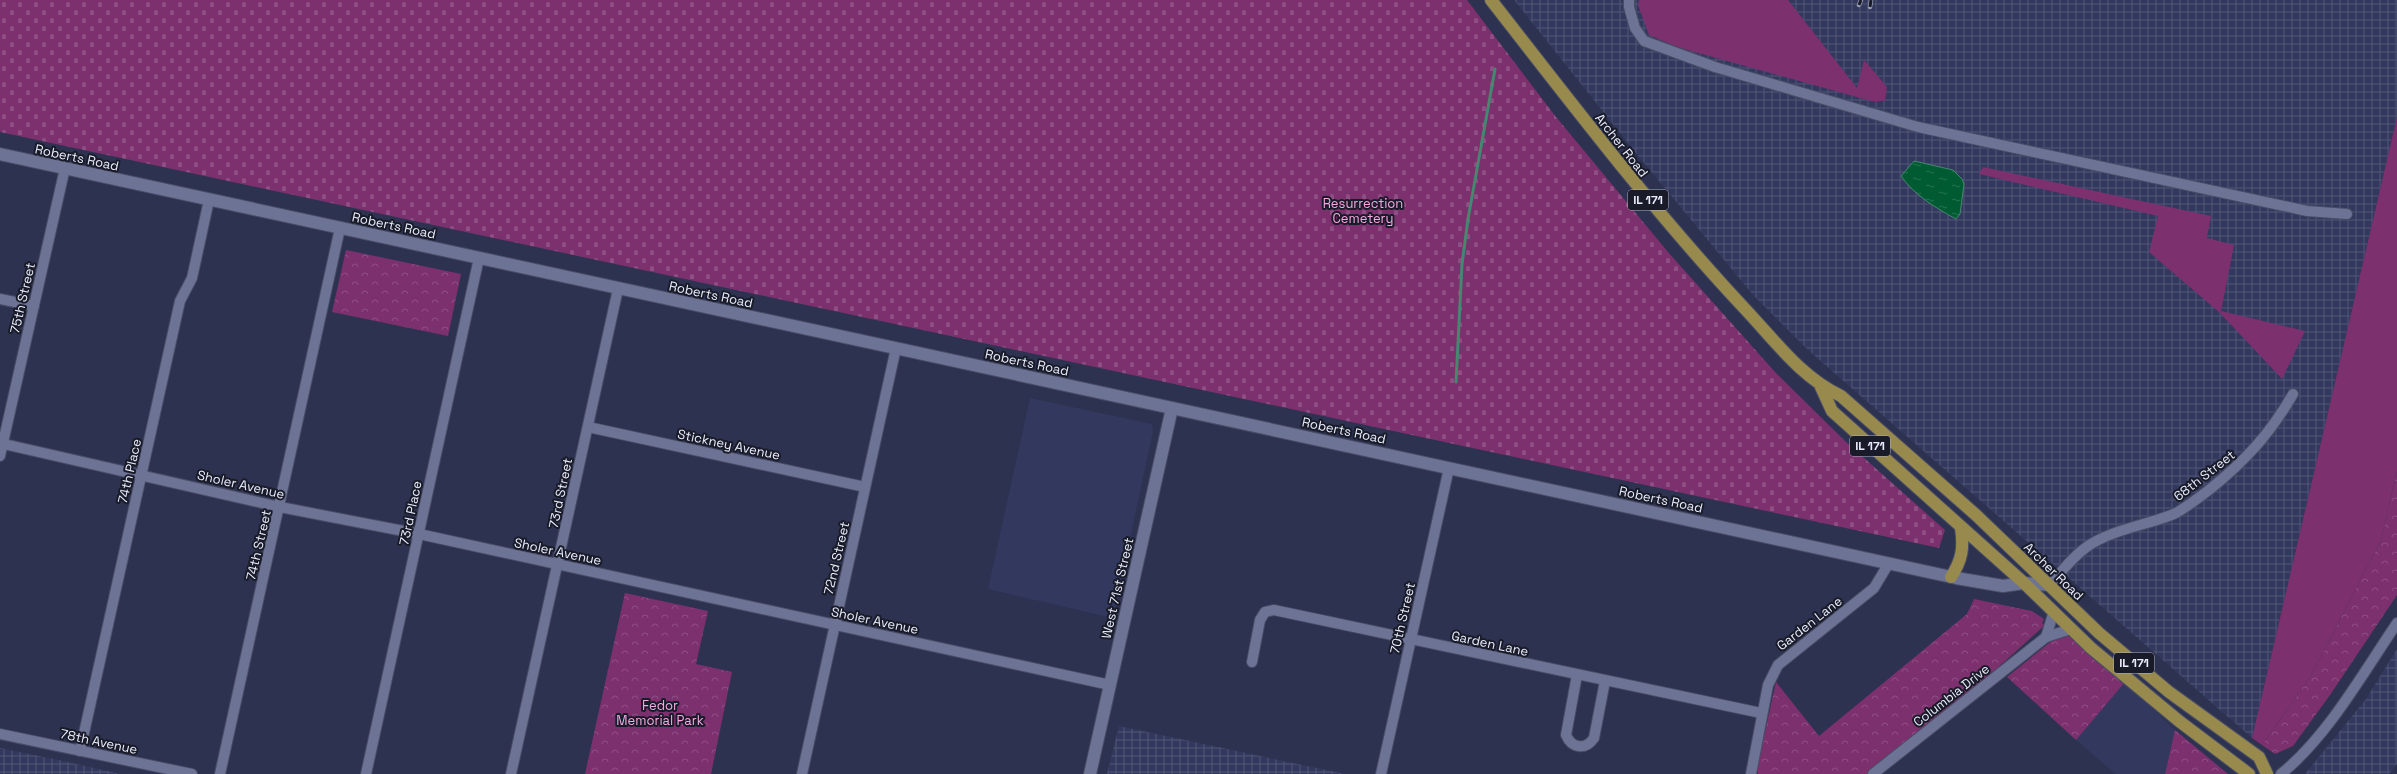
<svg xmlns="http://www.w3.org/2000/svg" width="2397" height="774" viewBox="0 0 2397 774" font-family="'Space Grotesk',sans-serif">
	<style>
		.built { fill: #33395e }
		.industrial { fill: url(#industrial-grid) }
		.grass { fill: #7d306e }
		.forest { fill: url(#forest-crowns) }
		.cemetery { fill: url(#cemetery-stones) }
		.water { fill: url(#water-ripples); stroke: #46876f }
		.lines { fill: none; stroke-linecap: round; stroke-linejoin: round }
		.stream { stroke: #46876f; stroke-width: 3 }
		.minor-casing { stroke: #494c65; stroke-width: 12 }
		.tertiary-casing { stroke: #494c65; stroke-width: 14 }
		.primary-casing { stroke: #494c65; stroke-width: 14 }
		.minor { stroke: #6c7395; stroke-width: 10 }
		.tertiary { stroke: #6c7395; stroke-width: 12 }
		.primary { stroke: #978a4c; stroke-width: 12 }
		.rail-casing { stroke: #999eb4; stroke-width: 4.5 }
		.rail { stroke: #191b29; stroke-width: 3; stroke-dasharray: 9; stroke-linecap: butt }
		.labels { text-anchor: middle; stroke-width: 4; stroke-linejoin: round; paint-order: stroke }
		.shield { fill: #191b29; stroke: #abaebd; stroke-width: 1 }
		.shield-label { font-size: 12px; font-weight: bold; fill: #e9edfd }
		.street-label { font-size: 13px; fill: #e9edfd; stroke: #191b29 }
		.park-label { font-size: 13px; fill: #f7a8e4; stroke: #191b29 }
	</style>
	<defs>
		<pattern id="industrial-grid" width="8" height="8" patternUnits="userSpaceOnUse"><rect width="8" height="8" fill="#33395e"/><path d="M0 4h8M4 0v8" fill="none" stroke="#515676"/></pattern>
		<pattern id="forest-crowns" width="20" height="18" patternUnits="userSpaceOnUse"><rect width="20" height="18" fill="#7d306e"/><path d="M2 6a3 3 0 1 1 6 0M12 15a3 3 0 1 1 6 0" fill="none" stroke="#8f4e84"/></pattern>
		<pattern id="cemetery-stones" width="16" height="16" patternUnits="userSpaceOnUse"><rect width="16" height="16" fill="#7d306e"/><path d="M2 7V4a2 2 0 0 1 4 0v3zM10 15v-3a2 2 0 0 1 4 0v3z" fill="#8f4e84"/></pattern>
		<pattern id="water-ripples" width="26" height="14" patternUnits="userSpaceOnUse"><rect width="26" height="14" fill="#005b32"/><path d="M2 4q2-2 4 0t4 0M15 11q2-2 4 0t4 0" fill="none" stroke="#257351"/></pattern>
	</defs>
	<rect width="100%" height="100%" fill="#2d3250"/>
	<g class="built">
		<path d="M1030,398L1152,424L1153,431L1113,618L988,589Z"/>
		<path d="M2125,682L2175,730L2165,774H2116L2076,740Z"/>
	</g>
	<g class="industrial">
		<path d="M1514,0H2397V117L2252,738L1808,350L1753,295L1640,158Z"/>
		<path d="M2397,649V764L2389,774H2305L2366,699Z"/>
		<path d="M1119,726L1307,766L1345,774H1107Z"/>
		<path d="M0,748L68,762L120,774H0Z"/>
	</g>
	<g class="grass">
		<path d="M1639,0H1788L1857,88L1864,60L1887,87L1885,101H1871L1677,47L1649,35L1638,5Z"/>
		<path d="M2397,117V471L2381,540L2311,676L2262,745L2252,738Z"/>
		<path d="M1983,167L2211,216L2207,238L2234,245L2221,311L2305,331L2282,379L2220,313L2149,252L2158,216L1979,174Z"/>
	</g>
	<g class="forest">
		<path d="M346,250L461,274L448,336L332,312Z"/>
		<path d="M2397,471V595L2330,695L2293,746L2275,754L2262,745L2311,676L2381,540Z"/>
		<path d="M625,593L708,611L696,664L732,672L711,774H585Z"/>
		<path d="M1974,599L2032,611L2044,619L2042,623L2045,625L1994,671L1867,774H1758V763L1776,682L1819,736L1967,614Z"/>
		<path d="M2065,635L2070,636L2125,682L2076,740L2007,677L2054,639Z"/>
		<path d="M2175,730L2228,774H2165Z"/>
	</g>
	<path class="cemetery" d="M0,0H1467L1556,117L1668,252L1775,372L1845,441L1945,530L1939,548L0,132Z"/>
	<path class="water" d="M1914,161L1953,170L1962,179L1964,184L1960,214L1956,219C1936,208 1914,195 1901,176Z"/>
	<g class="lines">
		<path class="stream" d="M1456,382L1462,264L1468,219L1495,69"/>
		<defs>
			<g id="minor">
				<path d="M1629,0V7L1635,28L1644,41L1715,67L1918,127L2307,211L2347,214"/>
				<path d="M0,299L34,306"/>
				<path d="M588,427L865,487"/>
				<path d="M0,443L280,507L419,534L1110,685"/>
				<path d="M0,456L65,168"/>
				<path d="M2050,585C2062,571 2073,556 2088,546C2111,530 2147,525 2174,514C2186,508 2198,498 2209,490C2245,461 2270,434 2293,394"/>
				<path d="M2046,637L2054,611"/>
				<path d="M1252,662L1260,620L1265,612L1274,610L1761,713"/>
				<path d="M1577,675L1566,735C1572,749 1586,750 1594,738L1605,681"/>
				<path d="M0,734L192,774"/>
				<path d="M80,751L180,301L192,278L209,200"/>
				<path d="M220,774L340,228"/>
				<path d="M366,774L479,258"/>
				<path d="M511,774L618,289"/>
				<path d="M802,774L896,348"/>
				<path d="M1381,774L1449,468"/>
				<path d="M1751,774L1768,685L1778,665L1874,588L1889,563"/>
				<path d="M1873,774L2046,637L2071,629"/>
				<path d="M2281,774C2328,736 2363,673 2397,623"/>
			</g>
			<g id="tertiary">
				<path d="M0,154L1956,578L2003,586L2024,583L2050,585"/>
				<path d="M1090,774L1172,408"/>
			</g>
			<g id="primary">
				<path d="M1491,0C1573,105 1654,212 1746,310C1775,341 1802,378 1841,396L1976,515L2099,633L2169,692L2259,757L2267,774"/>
				<path d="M1821,387L1832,411L2024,583L2091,648L2179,721L2249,774"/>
				<path d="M1951,577C1962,560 1964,548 1961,528"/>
			</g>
		</defs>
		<use href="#minor" class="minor-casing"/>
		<use href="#tertiary" class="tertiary-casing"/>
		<use href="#primary" class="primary-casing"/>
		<use href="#minor" class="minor"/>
		<use href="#tertiary" class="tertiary"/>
		<use href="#primary" class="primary"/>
		<defs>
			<g id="rail">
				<path d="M1859,5L1861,0"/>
				<path d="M1870,7L1871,0"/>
			</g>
		</defs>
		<use href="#rail" class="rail-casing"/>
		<use href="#rail" class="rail"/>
	</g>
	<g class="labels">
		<g class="shield">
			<rect x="1628" y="190" width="40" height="20" rx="3"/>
			<rect x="1850" y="436" width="40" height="20" rx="3"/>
			<rect x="2114" y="653" width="40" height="20" rx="3"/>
		</g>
		<g class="shield-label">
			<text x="1648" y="204">IL 171</text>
			<text x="1870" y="450">IL 171</text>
			<text x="2134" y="667">IL 171</text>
		</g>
		<g class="street-label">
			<text transform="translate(1622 145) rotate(52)" y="5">Archer Road</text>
			<text transform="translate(77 157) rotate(12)" y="5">Roberts Road</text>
			<text transform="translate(394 225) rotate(12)" y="5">Roberts Road</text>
			<text transform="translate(711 294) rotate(12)" y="5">Roberts Road</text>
			<text transform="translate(22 298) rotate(-77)" y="5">75th Street</text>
			<text transform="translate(1027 362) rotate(12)" y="5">Roberts Road</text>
			<text transform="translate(1344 430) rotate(12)" y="5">Roberts Road</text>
			<text transform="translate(729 444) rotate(12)" y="5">Stickney Avenue</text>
			<text transform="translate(129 471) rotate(-77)" y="5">74th Place</text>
			<text transform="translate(2204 475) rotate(-38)" y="5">68th Street</text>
			<text transform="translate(241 484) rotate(13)" y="5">Sholer Avenue</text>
			<text transform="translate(560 493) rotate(-78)" y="5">73rd Street</text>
			<text transform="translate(1661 499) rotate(12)" y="5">Roberts Road</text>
			<text transform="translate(410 513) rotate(-78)" y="5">73rd Place</text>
			<text transform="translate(258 545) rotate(-77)" y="5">74th Street</text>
			<text transform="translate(558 551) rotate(12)" y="5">Sholer Avenue</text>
			<text transform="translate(836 558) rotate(-77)" y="5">72nd Street</text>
			<text transform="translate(2054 571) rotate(44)" y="5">Archer Road</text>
			<text transform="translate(1117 588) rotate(-77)" y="5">West 71st Street</text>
			<text transform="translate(1402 618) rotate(-77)" y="5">70th Street</text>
			<text transform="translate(875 620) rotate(12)" y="5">Sholer Avenue</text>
			<text transform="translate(1809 623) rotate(-38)" y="5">Garden Lane</text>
			<text transform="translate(1490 643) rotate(12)" y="5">Garden Lane</text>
			<text transform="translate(1951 695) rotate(-38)" y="5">Columbia Drive</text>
			<text transform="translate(99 741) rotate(12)" y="5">78th Avenue</text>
		</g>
		<g class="park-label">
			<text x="1363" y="208">Resurrection<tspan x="1363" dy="15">Cemetery</tspan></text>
			<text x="660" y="710">Fedor<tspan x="660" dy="15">Memorial Park</tspan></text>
		</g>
	</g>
</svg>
